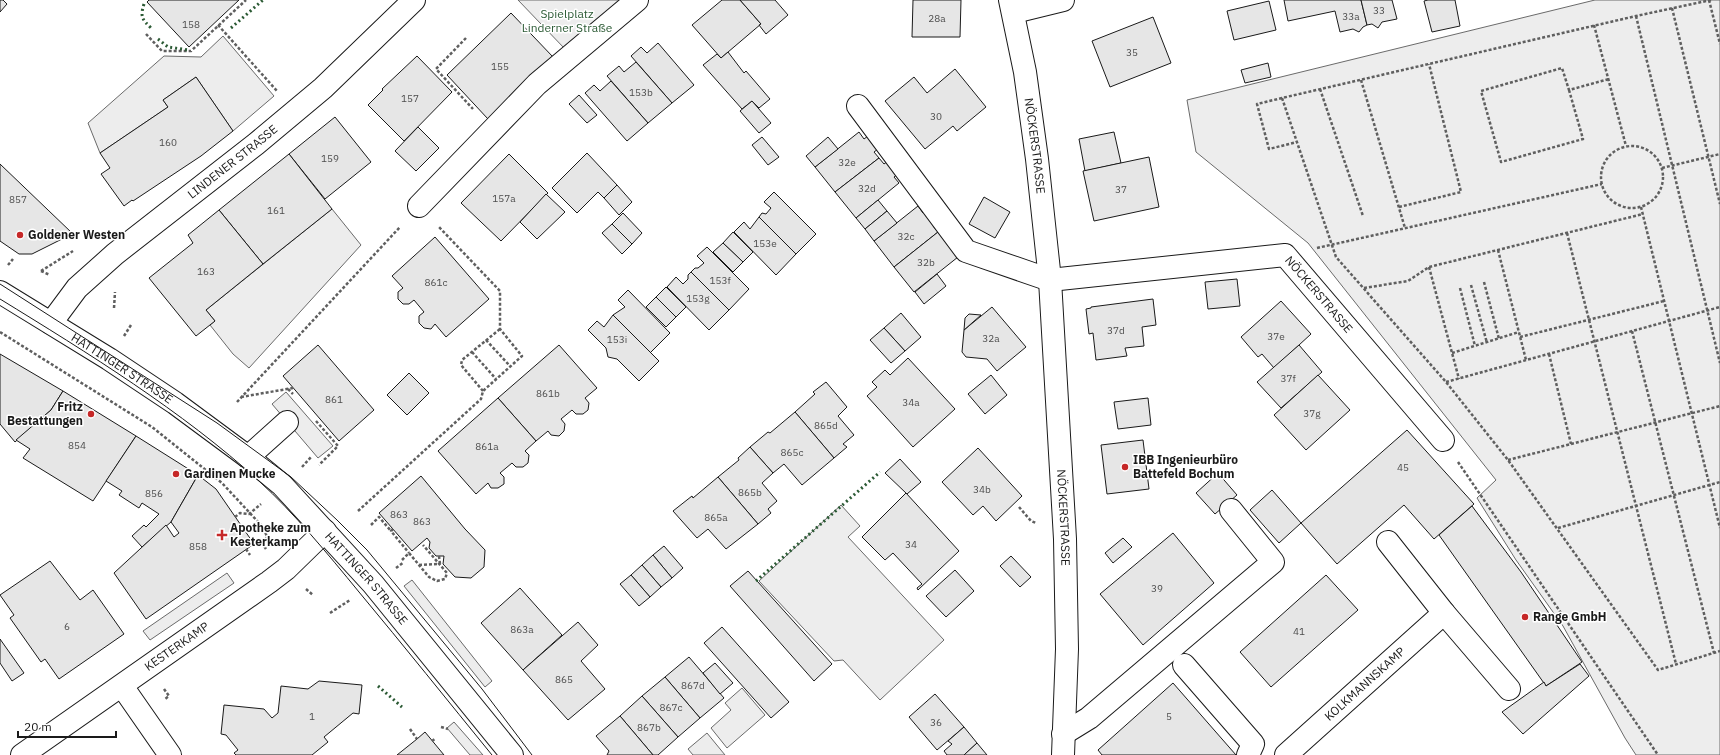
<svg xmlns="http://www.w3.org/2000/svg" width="1720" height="755" viewBox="0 0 1720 755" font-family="'IBM Plex Sans',sans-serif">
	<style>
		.built { fill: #ededed; stroke: #6a6a6a }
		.building { fill: #e6e6e6; stroke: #1a1a1a }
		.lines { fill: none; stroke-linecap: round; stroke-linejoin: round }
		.minor-casing { stroke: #1a1a1a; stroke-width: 24 }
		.path { stroke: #5f5f5f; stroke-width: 2.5; stroke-dasharray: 3 2; stroke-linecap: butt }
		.minor { stroke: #fff; stroke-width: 22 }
		.tram { stroke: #1a1a1a; stroke-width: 1 }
		.hedge { stroke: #2b5a34; stroke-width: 3; stroke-dasharray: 2 3; stroke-linecap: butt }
		.poi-dot { fill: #c62828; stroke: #fff; stroke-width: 1.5 }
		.labels { text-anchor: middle; stroke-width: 3; stroke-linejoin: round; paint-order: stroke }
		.number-label { font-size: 10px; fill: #4d4d4d }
		.park-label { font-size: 12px; fill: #2b5a34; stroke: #fff }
		.street-label { font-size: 12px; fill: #1a1a1a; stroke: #fff }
		.poi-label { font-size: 12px; font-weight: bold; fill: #1a1a1a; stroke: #fff; text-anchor: start }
	</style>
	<rect width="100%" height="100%" fill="#fff"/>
	<g class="built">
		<path d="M518,0H626L565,49Z"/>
		<path d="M1595,0H1720V755H1636L1625,738L1563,626L1516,560L1477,498L1496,480L1308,243L1196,152L1187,100Z"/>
		<path d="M223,36L274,96L233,131L196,77L163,100L168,107L100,153L88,123L164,56L201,57Z"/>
		<path d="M332,209L361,245L249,368L233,354L210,325L215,321L206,310Z"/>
		<path d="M286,392L333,446L318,458L272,404Z"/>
		<path d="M841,505L860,526L848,537L944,640L880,700L843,660L834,661L759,581Z"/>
		<path d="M227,573L234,583L150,640L143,631Z"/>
		<path d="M412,580L492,681L485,687L404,586Z"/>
		<path d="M742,688L765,715L727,748L711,728L731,710L725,703Z"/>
		<path d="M454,722L483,755H470L447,728Z"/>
		<path d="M707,733L725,755H693L688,749Z"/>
	</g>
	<g class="building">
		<path d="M0,0H3L7,4L0,12Z"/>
		<path d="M149,0H239L189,47L147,2Z"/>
		<path d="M722,0H740L761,24L721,58L692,25Z"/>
		<path d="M740,0H775L788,15L766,34L759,25L761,24Z"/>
		<path d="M913,0H961L960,37H912Z"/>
		<path d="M1284,0H1361L1367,25L1363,27L1359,32L1353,29L1340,32L1335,11L1288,21Z"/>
		<path d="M1361,0H1392L1397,19L1382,22L1378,28L1372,24L1367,25Z"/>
		<path d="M1428,0H1455L1460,26L1432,32L1424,1Z"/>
		<path d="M1269,1L1276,30L1234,40L1227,11Z"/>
		<path d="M511,13L553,57L488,119L447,75Z"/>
		<path d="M1153,17L1171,63L1110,87L1092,41Z"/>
		<path d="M658,43L694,85L672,103L631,56L641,47L647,53Z"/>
		<path d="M728,52L744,73L746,71L770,99L759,108L752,101L742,109L703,65L717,54L721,58Z"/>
		<path d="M417,56L452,92L404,141L368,105L383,90L382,89Z"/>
		<path d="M636,62L672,103L648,123L607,76L619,66L624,72Z"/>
		<path d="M1268,63L1271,77L1245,83L1241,70Z"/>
		<path d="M955,69L986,107L957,131L953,126L925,149L885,101L914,77L927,93Z"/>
		<path d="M196,77L233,131L201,156L133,201L132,200L124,206L101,174L110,168L100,153L168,107L163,100Z"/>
		<path d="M611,81L648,123L627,141L585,93L594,85L600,91Z"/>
		<path d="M579,95L597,115L587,123L569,104Z"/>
		<path d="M752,101L771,123L759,133L740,111Z"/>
		<path d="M335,117L371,162L325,199L289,154Z"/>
		<path d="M418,127L439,148L416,171L395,151Z"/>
		<path d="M859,132L864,139L868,136L878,149L874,152L879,158L835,192L815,167Z"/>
		<path d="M1114,132L1121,163L1085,171L1079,139Z"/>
		<path d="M762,137L779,157L768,165L752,145Z"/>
		<path d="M828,137L838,149L815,167L806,156Z"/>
		<path d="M587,153L617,185L604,198L598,192L577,213L552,188Z"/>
		<path d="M289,154L332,209L263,264L219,210Z"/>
		<path d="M509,154L548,193L501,241L461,203Z"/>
		<path d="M1149,157L1159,207L1094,221L1083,171Z"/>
		<path d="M879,158L884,164L888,161L898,174L894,177L899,183L856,218L835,192Z"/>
		<path d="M0,164L72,233V234L32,254H19L0,241Z"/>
		<path d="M617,185L632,202L619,215L604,198Z"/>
		<path d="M774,192L816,234L796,254L759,217L762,213L766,214L771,208L764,202Z"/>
		<path d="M546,194L565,212L537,239L520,222Z"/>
		<path d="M984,197L1010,212L995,238L969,224Z"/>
		<path d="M878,200L887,211L865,229L856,218Z"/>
		<path d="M918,206L923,213L927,210L937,223L933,226L938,232L894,267L874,241Z"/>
		<path d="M219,210L263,264L206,310L215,321L196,336L149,278L193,243L188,235Z"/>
		<path d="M887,211L897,223L874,241L865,229Z"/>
		<path d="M623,213L642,233L632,244L612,224Z"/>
		<path d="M759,217L796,254L776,275L734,232L744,222L750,229Z"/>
		<path d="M612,224L632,244L622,254L602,233Z"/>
		<path d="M733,232L753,252L743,262L723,243Z"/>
		<path d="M938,232L958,257L914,292L894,267Z"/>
		<path d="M435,237L489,299L446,337L435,324L431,329L424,328L419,323V316L424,312L414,300L409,304H403L398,299V292L403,288L392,276Z"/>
		<path d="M723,243L743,262L733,272L713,252Z"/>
		<path d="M707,247L749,289L729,310L691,272L695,268H698L704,263L697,256Z"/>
		<path d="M691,272L729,310L709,330L667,287L676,277L683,284L688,279V275Z"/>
		<path d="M937,274L946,286L924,304L915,292Z"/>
		<path d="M1237,279L1240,306L1208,309L1205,282Z"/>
		<path d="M666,287L686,307L676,317L656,297Z"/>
		<path d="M628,290L670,333L650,353L613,315L625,307L618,300Z"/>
		<path d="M656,297L676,317L666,327L646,307Z"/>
		<path d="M1153,299L1156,325L1142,327L1144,346L1125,348L1127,356L1096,360L1093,333L1089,334L1086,309L1091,308V307Z"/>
		<path d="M1281,301L1311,334L1274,368L1262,354L1258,357L1241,337Z"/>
		<path d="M992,307L1026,347L997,371L987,359L966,357L962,352L964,330Z"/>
		<path d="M901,313L921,337L905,351L884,328Z"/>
		<path d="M969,314L981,315L964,330L965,318Z"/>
		<path d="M613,315L659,361L639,381L617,359L608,357L606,348L588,330L597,321L604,327Z"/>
		<path d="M884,328L905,351L891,363L870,340Z"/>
		<path d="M318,345L374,410L339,441L283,376Z"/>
		<path d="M559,345L597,388L585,398L589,403L588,410L583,414H576L572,410L561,419L565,424L564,431L559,436L551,435L548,431L536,441L498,398Z"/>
		<path d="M1299,345L1322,372L1281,408L1257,382Z"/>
		<path d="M0,354L63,391L51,410L15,442L0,424Z"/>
		<path d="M908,358L955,409L913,447L867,396L877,387L872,382L885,370L890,375Z"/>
		<path d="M409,373L429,393L407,415L387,395Z"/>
		<path d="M991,375L1007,395L985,414L968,394Z"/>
		<path d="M1318,375L1350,410L1306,450L1274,415Z"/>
		<path d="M826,382L847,407L838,416L854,435L843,444L847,447L834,458L795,412L815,394L813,392Z"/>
		<path d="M63,391L136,436L93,501L23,458L30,449L16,440L51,410Z"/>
		<path d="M498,398L536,441L525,451L529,455L528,463L523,467H516L512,463L500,473L504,477V484L498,488H491L488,483L476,494L438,451Z"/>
		<path d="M1148,398L1151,425L1118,429L1114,402Z"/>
		<path d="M795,412L834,458L802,485L784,464L773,473L750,447L768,432L770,433Z"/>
		<path d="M1407,430L1474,504L1434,539L1404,505L1337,564L1301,523Z"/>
		<path d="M136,436L198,475L171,522L142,547L132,536L144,525L146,527L159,514L142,503L139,508L119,495L122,491L106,481Z"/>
		<path d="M1143,440L1149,489L1107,494L1101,445Z"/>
		<path d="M750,447L773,473L762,483L777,501L768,509L771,513L758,524L718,477L739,460L738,458Z"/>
		<path d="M978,448L1022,496L996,521L983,506L973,515L942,482Z"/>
		<path d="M900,459L921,482L907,494L885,473Z"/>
		<path d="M1218,473L1237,495L1215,514L1196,493Z"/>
		<path d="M198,475L216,489L254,544L146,619L114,573L166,525L174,537L179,533L171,522Z"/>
		<path d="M421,476L465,529L485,550L484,567L471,578L455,577L443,564L444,556H436L429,548L430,542L427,538L412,551L379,513Z"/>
		<path d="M718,477L758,524L726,549L708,529L697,538L673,511L692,496L693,498Z"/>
		<path d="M1272,490L1301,523L1279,543L1250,510Z"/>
		<path d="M906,493L959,551L918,590L917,588L922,584L893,553L885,560L862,537Z"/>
		<path d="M1472,506L1521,572L1582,662L1546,686L1439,535Z"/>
		<path d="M1173,533L1214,583L1143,645L1100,594Z"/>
		<path d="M1123,538L1132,547L1113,563L1105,553Z"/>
		<path d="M664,546L683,568L672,578L653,555Z"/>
		<path d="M653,555L672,578L661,587L642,565Z"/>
		<path d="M1011,556L1031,577L1020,587L1000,566Z"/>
		<path d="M50,561L80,600L93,590L124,634L59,679L45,659L41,662L10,618L14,615L0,595Z"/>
		<path d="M642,565L661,587L650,597L631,575Z"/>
		<path d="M955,570L974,591L946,617L926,596Z"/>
		<path d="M748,571L832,664L814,681L730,586Z"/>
		<path d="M631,575L650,597L639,606L620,584Z"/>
		<path d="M1326,575L1358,610L1271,687L1240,652Z"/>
		<path d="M520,588L562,635L523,670L481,623Z"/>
		<path d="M578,622L598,645L581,661L605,689L568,720L523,670Z"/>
		<path d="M722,627L789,702L771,718L704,643Z"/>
		<path d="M0,639L24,673L12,681L0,663Z"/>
		<path d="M689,657L724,698L700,718L665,677Z"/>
		<path d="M715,663L733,683L720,694L703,673Z"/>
		<path d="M1580,664L1589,676L1523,734L1502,712L1544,682L1546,686Z"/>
		<path d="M665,677L700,718L678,737L642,696Z"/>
		<path d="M319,681L362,685L359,714L353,713L324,737L328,742L312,755H236L234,753L238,750L226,735L221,734L224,705L264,709L272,718L278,713L281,686L308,689Z"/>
		<path d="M1173,683L1236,755H1102L1098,750Z"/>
		<path d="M935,694L964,727L937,750L909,717Z"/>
		<path d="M642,696L678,737L658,755H653L620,716Z"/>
		<path d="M620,716L653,755H607L609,751L596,736Z"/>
		<path d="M964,727L977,743L964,755H947L944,751L952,744L948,741Z"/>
		<path d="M425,732L444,755H397L417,739Z"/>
		<path d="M977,743L987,755H964Z"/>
	</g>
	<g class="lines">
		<defs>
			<g id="minor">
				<path id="s1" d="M1010,0L1025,72L1037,159L1050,280L1065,539L1067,649L1063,755"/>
				<path d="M1014,12L1063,0"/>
				<path id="s2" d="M858,106L966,251L1050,280L1285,255L1443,440"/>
				<path d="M419,206L537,84L637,0"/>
				<path id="s3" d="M0,292L109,359L175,403L248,457L282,485L373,584L512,755"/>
				<path id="s4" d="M51,323L77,288L115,254L256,144L323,88L414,0"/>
				<path d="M248,457L287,422"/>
				<path d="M1444,613L1509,689"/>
				<path d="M1184,665L1253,744L1248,755"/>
				<path d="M122,686L170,755"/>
				<path d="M1063,734L1089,718L1273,562L1231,510"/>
				<path id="s5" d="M22,755L269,582L286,569L325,531"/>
				<path id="s6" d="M1286,755L1444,613L1388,542"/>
			</g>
		</defs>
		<use href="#minor" class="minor-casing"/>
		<g class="path">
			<path d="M1709,0L1720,44"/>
			<path d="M1711,0L1636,16L1282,98L1336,257L1446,382L1508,460L1658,670L1720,651"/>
			<path d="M1672,8L1720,204"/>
			<path d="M1636,16L1720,363"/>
			<path d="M218,25L277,91"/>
			<path d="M1594,25L1626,146"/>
			<path d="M146,34L162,51H191L246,0"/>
			<path d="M466,38L436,69L473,109"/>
			<path d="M1361,80L1405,228"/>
			<path d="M1320,89L1363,216"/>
			<path d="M1569,90L1583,139L1501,162L1481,91L1562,68L1569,90L1609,79"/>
			<path d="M1282,98L1257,104L1269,149L1297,142"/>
			<circle cx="1632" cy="177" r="31"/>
			<path d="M1662,168L1720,154"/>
			<path d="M1399,207L1461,192L1429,64"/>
			<path d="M1641,207L1720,528"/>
			<path d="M1567,233L1676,664"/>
			<path d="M1317,248L1602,184"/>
			<path d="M1498,250L1526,360"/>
			<path d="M8,265L13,259"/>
			<path d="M1429,267L1459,379"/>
			<path d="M41,271L73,251"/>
			<path d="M41,271L50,275"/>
			<path d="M1484,282L1499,339"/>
			<path d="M1471,285L1487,343"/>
			<path d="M1364,288L1408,281L1429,267L1643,214"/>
			<path d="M1460,288L1475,346"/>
			<path d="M114,308L115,292"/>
			<path d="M1632,331L1714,653"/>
			<path d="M0,332L152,427L222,483L261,525L267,536L264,546L266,549"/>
			<path d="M124,336L131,325"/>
			<path d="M1520,337L1664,301"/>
			<path d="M486,340L510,366"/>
			<path d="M472,352L496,379"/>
			<path d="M1452,353L1519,332"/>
			<path d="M1549,354L1571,444"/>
			<path d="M1446,382L1720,307"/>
			<path d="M288,389L293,394"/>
			<path d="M483,391L461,365L462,360L500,329"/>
			<path d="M241,397L293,388"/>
			<path d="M237,402L400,227"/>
			<path d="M316,421L338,446L319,465"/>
			<path d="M1508,460L1720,406"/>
			<path d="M1458,462L1658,755"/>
			<path d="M302,467L311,457"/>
			<path d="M1019,507L1031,521L1036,523"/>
			<path d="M358,511L481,399L483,391L522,356L500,329V291L438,226"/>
			<path d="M235,517L240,513L249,514L261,504"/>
			<path d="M371,525L379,517L391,531"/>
			<path d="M1558,528L1720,482"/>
			<path d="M393,529L391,531L409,553"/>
			<path d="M246,549L250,555"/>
			<path d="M439,556L440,564"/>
			<path d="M402,560L409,553L429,577L437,581L445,579L447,573L423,545"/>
			<path d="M419,565L439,564"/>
			<path d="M396,568L404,562"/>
			<path d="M306,589L313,595"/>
			<path d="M330,613L350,600"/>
			<path d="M164,689L169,696L165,699"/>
			<path d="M441,727L448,729"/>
			<path d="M410,729L417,739"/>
			<path d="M432,741L436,738"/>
		</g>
		<use href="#minor" class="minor"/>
		<g class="tram">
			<path d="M0,284L217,423L291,477L337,520L367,550L482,689L532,755"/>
			<path d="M0,299C88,353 182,411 259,481C295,514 327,553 359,592C404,646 448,701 492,755"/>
		</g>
		<g class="hedge">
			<path d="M144,4C140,17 142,19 151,28"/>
			<path d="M231,28L263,0"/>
			<path d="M158,39L168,47L188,50"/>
			<path d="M756,581L880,472"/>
			<path d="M378,686L402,707"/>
		</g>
	</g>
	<g class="poi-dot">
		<circle cx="20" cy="235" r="4"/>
		<circle cx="91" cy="414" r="4"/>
		<circle cx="1125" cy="467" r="4"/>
		<circle cx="176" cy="474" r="4"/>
		<path d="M220 529h4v4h4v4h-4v4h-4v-4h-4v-4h4z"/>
		<circle cx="1525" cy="617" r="4"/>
	</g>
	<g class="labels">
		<g class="number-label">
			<text x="1379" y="14">33</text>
			<text x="1351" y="20">33a</text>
			<text x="937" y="22">28a</text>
			<text x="191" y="28">158</text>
			<text x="1132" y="56">35</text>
			<text x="500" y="70">155</text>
			<text x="641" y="96">153b</text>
			<text x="410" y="102">157</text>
			<text x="936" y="120">30</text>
			<text x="168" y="146">160</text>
			<text x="330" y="162">159</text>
			<text x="847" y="166">32e</text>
			<text x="867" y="192">32d</text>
			<text x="1121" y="193">37</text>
			<text x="504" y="202">157a</text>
			<text x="18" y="203">857</text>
			<text x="276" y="214">161</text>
			<text x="906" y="240">32c</text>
			<text x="765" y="247">153e</text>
			<text x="926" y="266">32b</text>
			<text x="206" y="275">163</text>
			<text x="720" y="284">153f</text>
			<text x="436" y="286">861c</text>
			<text x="698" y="302">153g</text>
			<text x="1116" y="334">37d</text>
			<text x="1276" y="340">37e</text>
			<text x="991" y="342">32a</text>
			<text x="617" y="343">153i</text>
			<text x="1288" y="382">37f</text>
			<text x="548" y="397">861b</text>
			<text x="334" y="403">861</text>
			<text x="911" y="406">34a</text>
			<text x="1312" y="417">37g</text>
			<text x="826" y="429">865d</text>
			<text x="77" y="449">854</text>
			<text x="487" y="450">861a</text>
			<text x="792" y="456">865c</text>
			<text x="1403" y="471">45</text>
			<text x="982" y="493">34b</text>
			<text x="750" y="496">865b</text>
			<text x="154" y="497">856</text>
			<text x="399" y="518">863</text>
			<text x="716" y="521">865a</text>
			<text x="422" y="525">863</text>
			<text x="911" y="548">34</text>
			<text x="198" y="550">858</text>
			<text x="1157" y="592">39</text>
			<text x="67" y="630">6</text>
			<text x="522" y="633">863a</text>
			<text x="1299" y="635">41</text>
			<text x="564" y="683">865</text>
			<text x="693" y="689">867d</text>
			<text x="671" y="711">867c</text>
			<text x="312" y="720">1</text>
			<text x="1169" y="720">5</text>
			<text x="936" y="726">36</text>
			<text x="649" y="731">867b</text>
		</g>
		<g class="park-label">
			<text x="567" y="18">Spielplatz<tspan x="567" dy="14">Linderner Straße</tspan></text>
		</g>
		<g class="street-label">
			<text dy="4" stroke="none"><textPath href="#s1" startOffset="148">NÖCKERSTRASSE</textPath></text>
			<text dy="4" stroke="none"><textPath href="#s4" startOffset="244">LINDENER STRASSE</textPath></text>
			<text dy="4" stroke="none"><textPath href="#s2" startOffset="558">NÖCKERSTRASSE</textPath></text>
			<text dy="4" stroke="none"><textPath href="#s3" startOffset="144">HATTINGER STRASSE</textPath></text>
			<text dy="4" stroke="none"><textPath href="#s1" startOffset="521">NÖCKERSTRASSE</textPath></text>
			<text dy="4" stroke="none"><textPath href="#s3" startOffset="468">HATTINGER STRASSE</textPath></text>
			<text dy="4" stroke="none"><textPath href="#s5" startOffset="189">KESTERKAMP</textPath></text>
			<text dy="4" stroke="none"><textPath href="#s6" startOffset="106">KOLKMANNSKAMP</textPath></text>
		</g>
		<g class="poi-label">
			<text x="28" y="239">Goldener Westen</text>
			<text x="83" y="411" text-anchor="end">Fritz<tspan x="83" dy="14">Bestattungen</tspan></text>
			<text x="1133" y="464">IBB Ingenieurbüro<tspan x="1133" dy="14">Battefeld Bochum</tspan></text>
			<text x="184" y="478">Gardinen Mucke</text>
			<text x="230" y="532">Apotheke zum<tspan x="230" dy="14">Kesterkamp</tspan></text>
			<text x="1533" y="621">Range GmbH</text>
		</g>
	</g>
	<path d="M18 731v6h98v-6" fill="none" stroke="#1a1a1a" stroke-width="2"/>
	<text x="24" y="731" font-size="12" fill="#1a1a1a" stroke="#ffffff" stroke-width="3" paint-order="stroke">20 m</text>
</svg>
